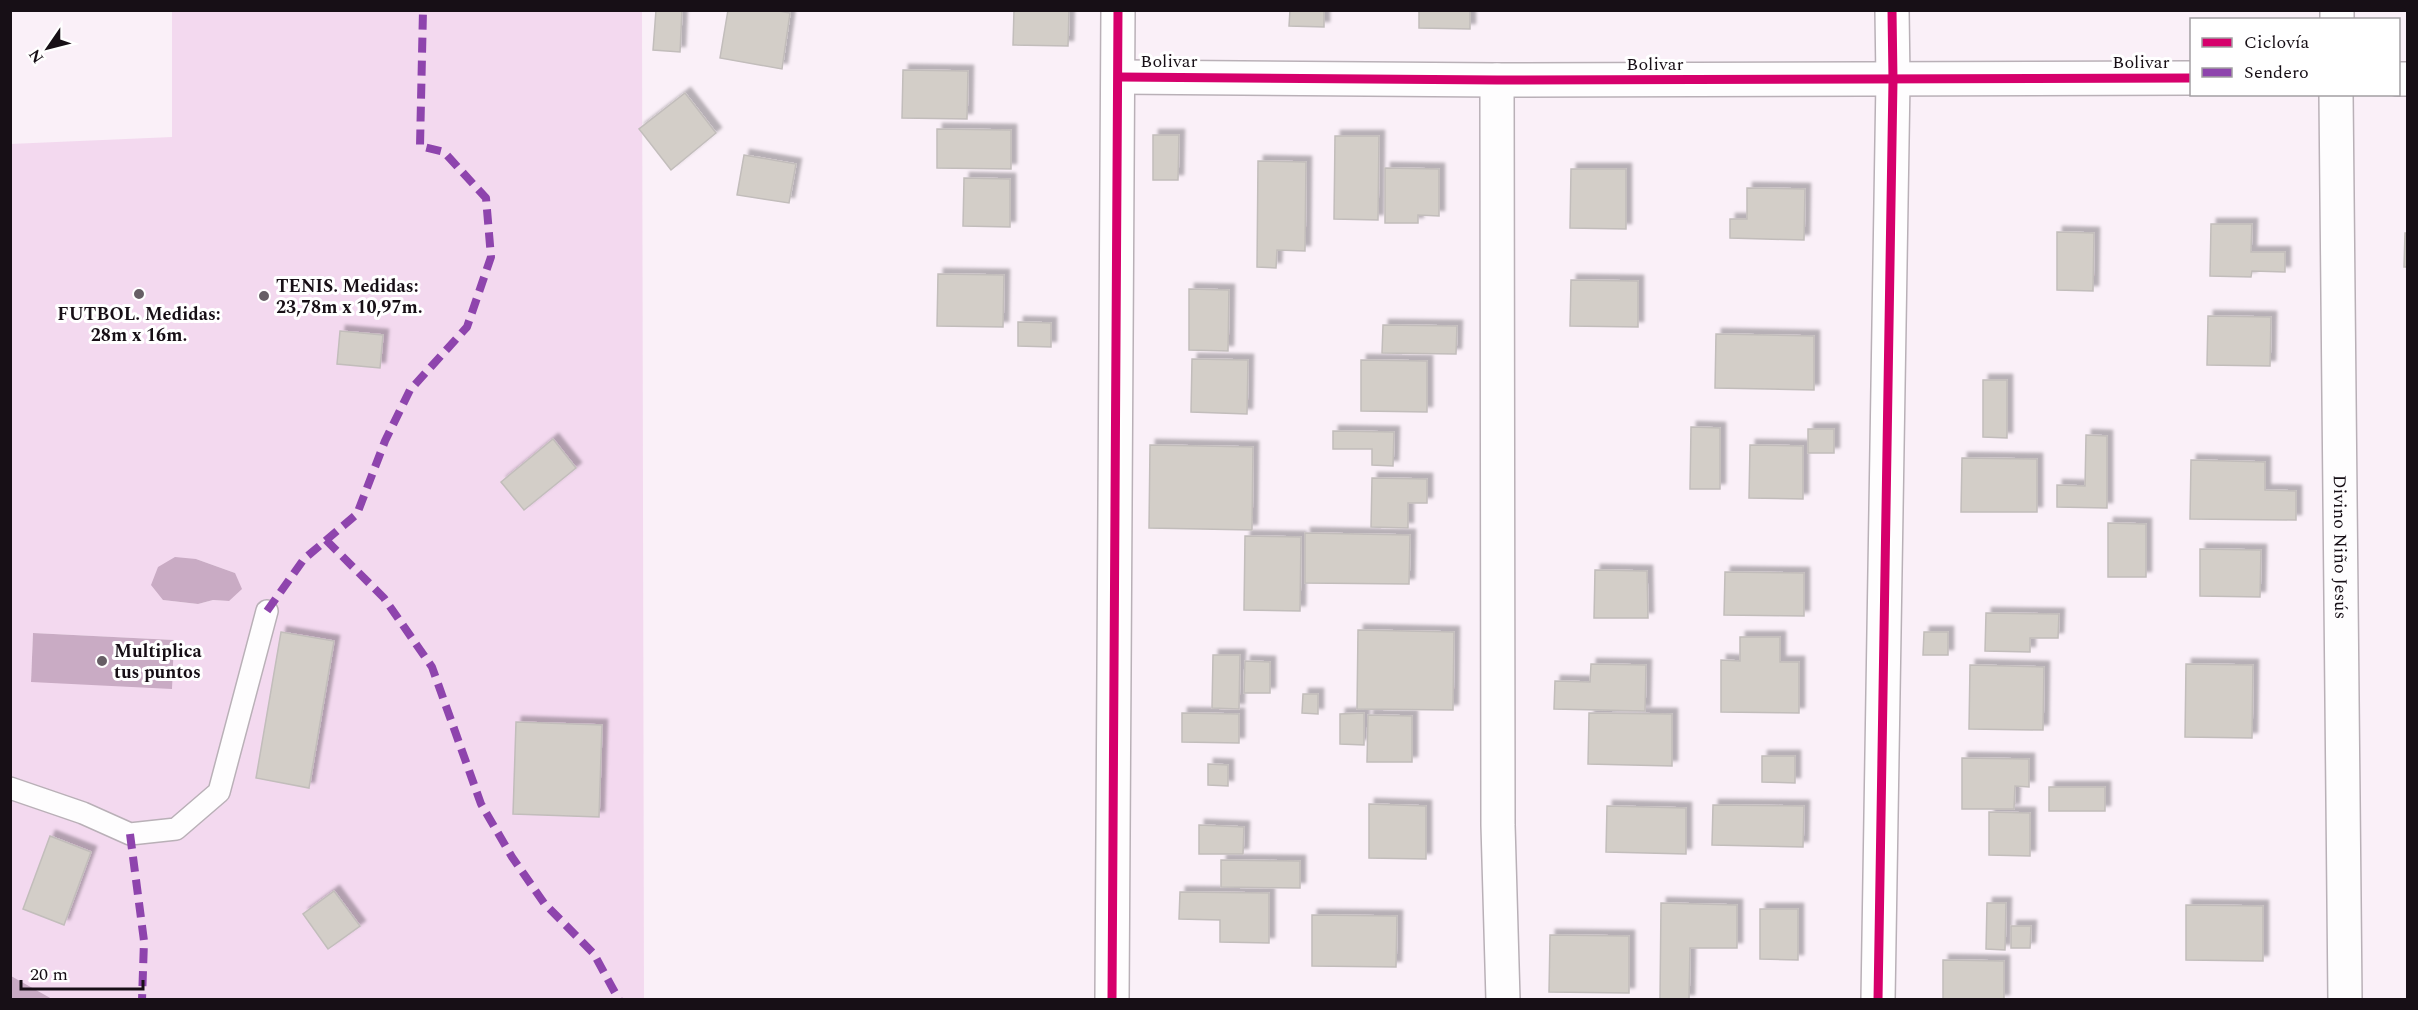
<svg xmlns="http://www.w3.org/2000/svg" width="2418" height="1010" viewBox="0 0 2418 1010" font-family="Spectral,serif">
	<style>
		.green { fill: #f3d9ef; fill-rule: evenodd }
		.water { fill: #c9abc4 }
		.building { fill: #d3cec8; stroke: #c2bdbb; stroke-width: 1.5; filter: url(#shadow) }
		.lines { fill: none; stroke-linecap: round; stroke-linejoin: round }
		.lane-casing { stroke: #b9b0b7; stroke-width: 24 }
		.street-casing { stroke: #b9b0b7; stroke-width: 36 }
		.lane { stroke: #fefdfe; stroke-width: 21 }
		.street { stroke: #fefdfe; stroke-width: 33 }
		.quiet { stroke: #8e44ad; stroke-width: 8; stroke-dasharray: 15 8; stroke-linecap: butt }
		.cycleway-casing { stroke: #fff; stroke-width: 13 }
		.cycleway { stroke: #d6006c; stroke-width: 9 }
		.poi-dot { fill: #665e65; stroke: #fff; stroke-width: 2 }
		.labels { text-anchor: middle; stroke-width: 6; stroke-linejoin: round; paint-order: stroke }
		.street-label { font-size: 18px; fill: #170f16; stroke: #fff }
		.poi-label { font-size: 18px; font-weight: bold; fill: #170f16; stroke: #fff; text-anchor: start }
	</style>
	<defs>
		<filter id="shadow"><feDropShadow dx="5.5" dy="-5.5" stdDeviation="1.5" flood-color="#0004"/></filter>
	</defs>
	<rect width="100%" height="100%" fill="#faf0f8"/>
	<path class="green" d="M172,11H642L644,999H11L10,144L172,137ZM340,331L382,335L379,368L337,363ZM553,439L576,468L523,510L501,482ZM196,559L235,573L229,601L213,600L198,604L163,600ZM281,632L334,642L308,788L256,778ZM33,633L174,640L31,681ZM516,722L602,726L599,817L513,814ZM50,837L91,852L64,925L23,909ZM334,891L360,926L328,949L303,914Z"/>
	<g class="water">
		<path d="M175,557L196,559L235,573L242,589L229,601L213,600L198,604L163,600L151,585L158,567Z"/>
		<path d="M33,633L174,640L172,689L31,682Z"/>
		<path d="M10,976H11L52,999H11Z"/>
	</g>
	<g class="building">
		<path d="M656,10H682L680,52L653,50Z"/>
		<path d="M728,10H773L790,13L782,69L720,58Z"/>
		<path d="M1014,10H1069L1068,46L1013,45Z"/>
		<path d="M1290,10H1324V27L1289,26Z"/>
		<path d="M1419,10H1470V29L1419,28Z"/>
		<path d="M903,70L968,71L967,119L902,118Z"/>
		<path d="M685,93L716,133L671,170L639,129Z"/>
		<path d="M937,129L1011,130V169L937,168Z"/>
		<path d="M1153,135H1179L1178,180H1153Z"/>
		<path d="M1335,136H1379L1378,220L1334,219Z"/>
		<path d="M744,155L796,164L789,203L737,195Z"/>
		<path d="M1258,161L1306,162L1305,251L1277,250L1276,268L1257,267Z"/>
		<path d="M1385,168L1439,169V216L1418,215V223H1385Z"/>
		<path d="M1571,169H1626V229L1570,228Z"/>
		<path d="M964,178L1010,179V227L963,226Z"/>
		<path d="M1747,188L1805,189L1804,240L1730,238V219H1747Z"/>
		<path d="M2211,224H2252L2251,252H2285V272L2252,271L2251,277L2210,276Z"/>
		<path d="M2057,232L2094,233L2093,291L2057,290Z"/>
		<path d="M2405,233H2408V267H2404Z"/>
		<path d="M938,274L1004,275L1003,327L937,326Z"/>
		<path d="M1571,280L1638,281V327L1570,326Z"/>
		<path d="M1189,289L1229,290L1228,351L1189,350Z"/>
		<path d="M2208,316L2271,317L2270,366L2207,365Z"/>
		<path d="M1018,322L1051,323V347L1018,346Z"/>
		<path d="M1383,325L1457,326L1456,354L1382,353Z"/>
		<path d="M340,331L383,335L380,368L337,364Z"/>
		<path d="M1716,334L1814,336V390L1715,388Z"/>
		<path d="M1192,359L1248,360L1247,414L1191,412Z"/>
		<path d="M1361,360L1427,361V412L1361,411Z"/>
		<path d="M1983,380H2007V438L1983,437Z"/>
		<path d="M1691,427L1720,428V489H1690Z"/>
		<rect x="1808" y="429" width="26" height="24"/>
		<path d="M1333,431L1394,432L1393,466L1372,465V449H1333Z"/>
		<path d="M2086,435L2107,436V508L2057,507V485L2085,486Z"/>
		<path d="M553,439L576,468L524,510L501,482Z"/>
		<path d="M1150,445L1253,447L1252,530L1149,528Z"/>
		<path d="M1750,445L1803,446V499L1749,498Z"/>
		<path d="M1962,458L2037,459V512H1961Z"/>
		<path d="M2191,460L2265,462V490L2296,491V520L2190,519Z"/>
		<path d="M1372,478L1427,479V503H1408V528L1371,527Z"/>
		<path d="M2108,523L2146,524V577H2108Z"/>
		<path d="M1305,533L1410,535L1409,584L1305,583Z"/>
		<path d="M1245,536L1301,537L1300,611L1244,610Z"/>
		<path d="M2200,549L2261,550L2260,597L2200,596Z"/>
		<path d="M1595,570L1647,571L1648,618H1594Z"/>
		<path d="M1725,572L1804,573V616L1724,615Z"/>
		<path d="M1986,613L2059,614L2058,638H2030V652L1985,651Z"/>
		<path d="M1358,630L1454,632L1453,710L1357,709Z"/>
		<path d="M281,632L334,641L309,788L256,778Z"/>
		<path d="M1924,632H1948V655H1923Z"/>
		<path d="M1740,637H1780V662H1799V713L1721,712V660L1740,661Z"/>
		<path d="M1213,655H1240L1239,709L1212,708Z"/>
		<path d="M1245,661L1270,662V693H1244Z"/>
		<path d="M1591,664L1646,665L1645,711L1554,709L1555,681L1590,682Z"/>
		<path d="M2186,664L2253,665L2252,738L2185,737Z"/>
		<path d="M1970,665L2044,667L2043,730L1969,729Z"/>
		<path d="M1303,694H1318V714L1302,713Z"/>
		<path d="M1182,713L1239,714V743L1182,742Z"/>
		<path d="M1364,713V745L1340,744V714Z"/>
		<path d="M1589,713L1672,714V766L1588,764Z"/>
		<path d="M1368,715L1412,716V762H1367Z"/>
		<path d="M516,722L602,725L599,817L513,814Z"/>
		<path d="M1762,756H1795V783L1762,782Z"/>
		<path d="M1962,758L2029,759V787L2015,786L2014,809H1962Z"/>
		<path d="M1208,764L1228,765V786L1208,785Z"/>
		<rect x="2049" y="787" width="56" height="24"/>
		<path d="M1369,804L1426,806V859L1369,858Z"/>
		<path d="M1713,805L1804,806L1803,847L1712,845Z"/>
		<path d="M1607,806L1686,808V854L1606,852Z"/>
		<path d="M1989,812L2030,813V856L1989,855Z"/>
		<path d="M1199,825L1244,827L1243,854H1199Z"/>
		<path d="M50,836L91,852L64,925L23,909Z"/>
		<path d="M1221,860L1300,861V888L1221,887Z"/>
		<path d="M334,891L360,926L328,949L303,914Z"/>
		<path d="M1180,892L1269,893V943L1220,942V920L1179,919Z"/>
		<path d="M1661,903L1737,905V948H1690L1689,1000H1660Z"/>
		<path d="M1987,903H2006L2005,950L1986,949Z"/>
		<path d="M2186,905L2263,906V961L2186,960Z"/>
		<path d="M1760,909H1798V960L1760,959Z"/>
		<path d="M1312,915L1397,916L1396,967L1312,966Z"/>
		<path d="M2011,926H2031L2030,948H2011Z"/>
		<path d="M1550,935L1629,936V993L1549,992Z"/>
		<path d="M1943,960L2004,961V1000H1943Z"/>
	</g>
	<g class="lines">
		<defs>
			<path id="lane" d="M10,788L83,813L130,834L176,829L219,792L267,611"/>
			<g id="street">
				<path d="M2337,20V10"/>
				<path d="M1119,77L1497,80L2192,78"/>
				<path d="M2398,79H2408"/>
				<path d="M1497,80L1498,825L1503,1000"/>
				<path id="s1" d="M2336,94L2345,1000"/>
				<path d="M1112,1000L1118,10"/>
				<path d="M1878,1000L1893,80L1892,10"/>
			</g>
		</defs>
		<use href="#lane" class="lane-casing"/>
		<use href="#street" class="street-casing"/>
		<use href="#lane" class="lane"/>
		<use href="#street" class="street"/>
		<g class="quiet">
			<path d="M326,540L384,598L432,667L481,804L512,857L544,903L594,954L619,1000"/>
			<path d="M267,611L304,559L357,514L385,441L410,390L467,327L491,257L486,198L444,152L420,146L423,10"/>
			<path d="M130,834L144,941L142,1000"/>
		</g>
		<defs>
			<g id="cycleway">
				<path d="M1119,77L1497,80L2192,78"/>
				<path d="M1112,1000L1118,10"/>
				<path d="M1878,1000L1893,80L1892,10"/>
			</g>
		</defs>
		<use href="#cycleway" class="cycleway-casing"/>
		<use href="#cycleway" class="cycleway"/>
	</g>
	<g class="poi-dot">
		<circle cx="139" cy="294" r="6"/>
		<circle cx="264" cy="296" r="6"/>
		<circle cx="102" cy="661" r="6"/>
	</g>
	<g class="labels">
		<g class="street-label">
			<text x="1169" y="67">Bolivar</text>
			<text x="2141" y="68">Bolivar</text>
			<text x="1655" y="70">Bolivar</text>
			<text dy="6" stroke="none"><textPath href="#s1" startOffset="453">Divino Niño Jesús</textPath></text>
		</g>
		<g class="poi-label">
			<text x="276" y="292">TENIS. Medidas:<tspan x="276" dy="21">23,78m x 10,97m.</tspan></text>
			<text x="139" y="320" text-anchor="middle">FUTBOL. Medidas:<tspan x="139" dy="21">28m x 16m.</tspan></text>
			<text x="114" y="657">Multiplica<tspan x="114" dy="21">tus puntos</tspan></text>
		</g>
	</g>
	<rect width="2418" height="1010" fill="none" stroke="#170f16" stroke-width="24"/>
	<rect x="2190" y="18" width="210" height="78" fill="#ffffff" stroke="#a29fa2" stroke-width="1.5"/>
	<rect x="2202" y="38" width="30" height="9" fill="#d6006c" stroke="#a29fa2" stroke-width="1.5"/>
	<text x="2244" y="48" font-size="18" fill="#170f16">Ciclovía</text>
	<rect x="2202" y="68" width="30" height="9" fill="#8e44ad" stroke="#a29fa2" stroke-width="1.5"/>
	<text x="2244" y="78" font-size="18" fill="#170f16">Sendero</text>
	<g transform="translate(48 48) rotate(235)" stroke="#ffffff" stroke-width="4.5" paint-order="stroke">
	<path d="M0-4.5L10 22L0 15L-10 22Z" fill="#170f16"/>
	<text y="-9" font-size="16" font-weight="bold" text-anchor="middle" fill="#170f16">N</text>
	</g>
	<path d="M21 980v9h122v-9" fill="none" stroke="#170f16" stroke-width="3"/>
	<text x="30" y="980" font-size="18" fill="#170f16" stroke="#ffffff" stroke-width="4.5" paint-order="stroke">20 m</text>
</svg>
